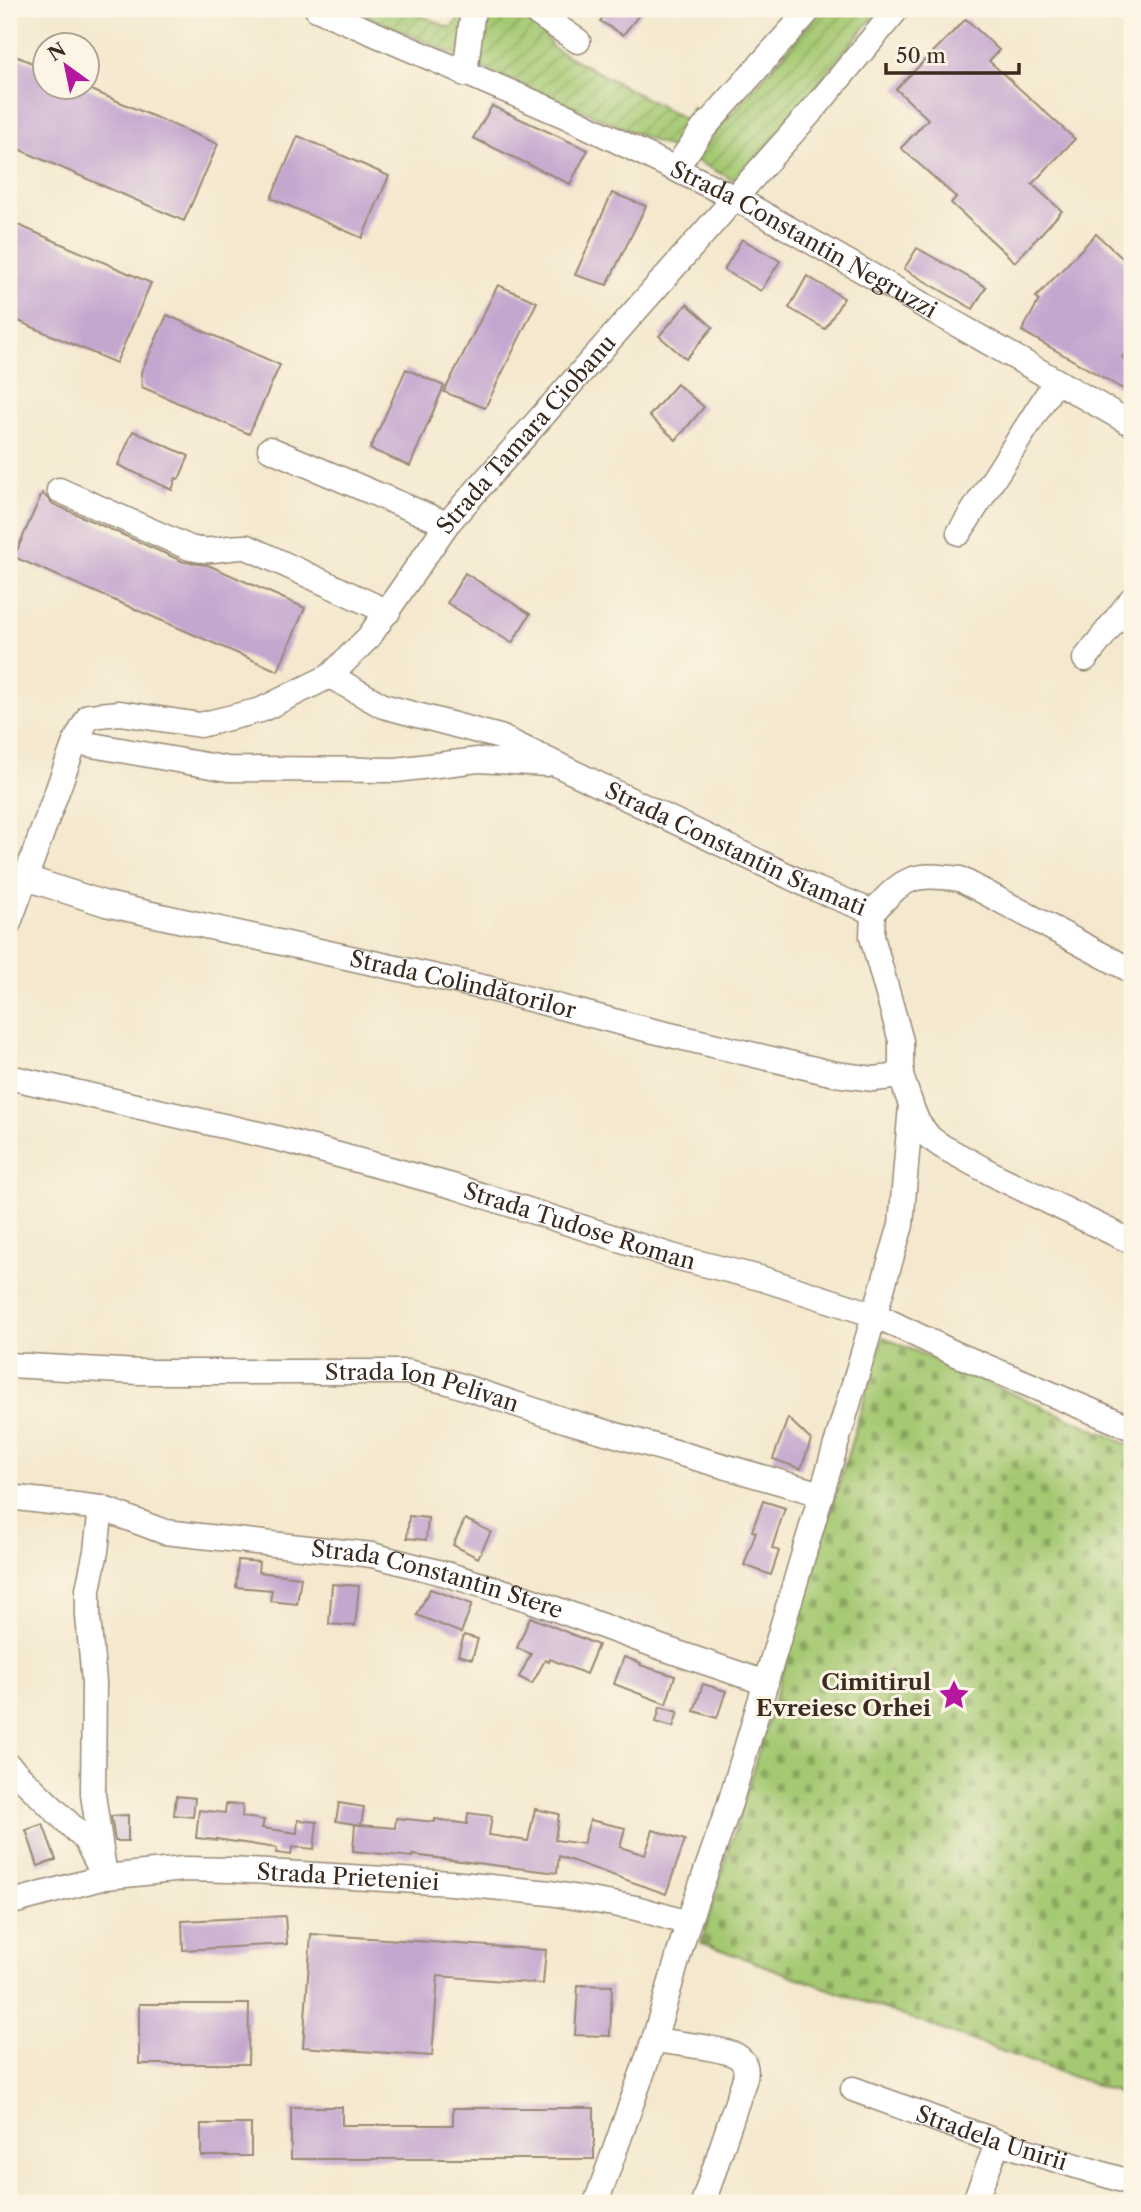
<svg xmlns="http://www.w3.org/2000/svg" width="1141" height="2212" viewBox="0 0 1141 2212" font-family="'Libre Caslon Text',serif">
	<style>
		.cemetery { fill: url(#cemetery-stones); stroke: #707a48; stroke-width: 2 }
		.garden { fill: url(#garden-furrows); stroke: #707a48; stroke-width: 2 }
		.building { fill: #c4a7cf }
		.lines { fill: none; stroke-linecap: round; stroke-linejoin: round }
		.minor-casing { stroke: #988976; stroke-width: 27 }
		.minor { stroke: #fff; stroke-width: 24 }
		.labels { text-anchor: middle; stroke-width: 6; stroke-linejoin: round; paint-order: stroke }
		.street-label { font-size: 23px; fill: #3b2a1e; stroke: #fcf5e5 }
		.poi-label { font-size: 23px; font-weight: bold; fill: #3b2a1e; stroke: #fcf5e5; text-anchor: end }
	</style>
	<defs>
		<pattern id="cemetery-stones" width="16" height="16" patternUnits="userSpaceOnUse" patternTransform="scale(1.75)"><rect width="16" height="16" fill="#a5c972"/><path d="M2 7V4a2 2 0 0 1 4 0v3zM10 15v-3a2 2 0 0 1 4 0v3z" fill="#88a35d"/></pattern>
		<pattern id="garden-furrows" width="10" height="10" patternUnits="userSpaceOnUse" patternTransform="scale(1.75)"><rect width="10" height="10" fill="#a5c972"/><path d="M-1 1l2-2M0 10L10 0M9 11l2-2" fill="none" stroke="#88a35d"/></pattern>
	</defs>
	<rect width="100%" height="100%" fill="#fcf5e5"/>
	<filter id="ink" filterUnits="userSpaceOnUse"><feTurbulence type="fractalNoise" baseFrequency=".0143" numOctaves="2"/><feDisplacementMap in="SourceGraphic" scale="14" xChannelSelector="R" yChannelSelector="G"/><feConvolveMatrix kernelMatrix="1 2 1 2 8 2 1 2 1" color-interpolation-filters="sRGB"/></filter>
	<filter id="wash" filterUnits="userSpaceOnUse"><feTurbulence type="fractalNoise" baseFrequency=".00686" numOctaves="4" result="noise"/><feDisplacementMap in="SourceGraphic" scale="28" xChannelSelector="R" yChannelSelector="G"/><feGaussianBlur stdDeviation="1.57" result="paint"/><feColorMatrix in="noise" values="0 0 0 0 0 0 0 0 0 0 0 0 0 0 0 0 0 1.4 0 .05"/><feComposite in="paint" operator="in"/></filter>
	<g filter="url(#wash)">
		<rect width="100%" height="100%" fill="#f4e8ce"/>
		<path class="cemetery" d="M883,1337L1132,1446V2098L701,1943Z"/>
		<g class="garden">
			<path d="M351,9H406L450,28L457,21L458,9H466L463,58Z"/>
			<path d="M484,9H511L541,28L553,48L686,120L692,107L698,115L675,150L480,67L477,34Z"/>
			<path d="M822,9H880L745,173L735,181L693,159Z"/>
		</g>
		<g id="blocks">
			<g class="building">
				<path d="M610,9H644L623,35L600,21Z"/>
				<path d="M966,19L999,50L989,61L1075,139L1032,184L1062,211L1015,262L951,203L956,197L901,148L928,119L896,89Z"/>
				<path d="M9,53L46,69V88H87L218,144L184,221L9,145Z"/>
				<path d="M492,106L588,150L570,184L473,138Z"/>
				<path d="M298,136L389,176L362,238L271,198Z"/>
				<path d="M612,193L646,206L607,285L575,275Z"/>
				<path d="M9,221L151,283L116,363L9,317Z"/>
				<path d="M1096,234L1132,267V347L1122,357L1132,362V374L1123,389L1022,331L1039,300L1036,297Z"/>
				<path d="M742,239L780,261L761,291L724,270Z"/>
				<path d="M917,248L986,287L973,309L904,269Z"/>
				<path d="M807,276L844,298L825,329L789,308Z"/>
				<path d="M498,285L537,302L485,408L444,392Z"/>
				<path d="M687,304L713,327L686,359L659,336Z"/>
				<path d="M167,315L280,365L249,434L142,387L141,372Z"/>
				<path d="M406,369L444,386L410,466L370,449Z"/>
				<path d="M677,384L704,407L676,440L649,416Z"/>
				<path d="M133,431L189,456L179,479L176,478L172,490L118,465Z"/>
				<path d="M42,493L53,504L184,562L208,565L305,608L278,671L14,557Z"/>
				<path d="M465,573L530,614L512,643L447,603Z"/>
				<path d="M788,1418L811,1440L801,1469L773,1459Z"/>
				<path d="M763,1501L785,1508L772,1548L779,1551L771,1575L744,1565L756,1532L752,1531Z"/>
				<path d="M409,1516L428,1518L426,1540L407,1538Z"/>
				<path d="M465,1519L491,1532L478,1558L453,1545Z"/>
				<path d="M238,1560L259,1562L258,1572L301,1577L297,1604L270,1601L272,1590L236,1587Z"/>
				<path d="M332,1584L359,1586L355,1626L329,1624Z"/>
				<path d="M430,1589L472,1604L461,1633L417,1615Z"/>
				<path d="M530,1617L598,1645L586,1674L550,1659L549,1662L545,1660L532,1684L519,1677L531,1654L517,1648Z"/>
				<path d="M464,1635L478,1639L472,1659L458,1655Z"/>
				<path d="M624,1657L641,1663L640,1665L675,1676L666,1704L614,1684Z"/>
				<path d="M703,1684L726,1691L717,1718L694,1711Z"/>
				<path d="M660,1707L678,1712L673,1727L656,1722Z"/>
				<path d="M176,1796L195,1798L193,1817L174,1815Z"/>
				<path d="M339,1803L364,1807L361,1825L395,1828L396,1818L435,1822V1819L467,1824L468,1813L492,1816L489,1835L528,1841L535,1809L559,1814L555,1840L583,1844L590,1820L625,1828L620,1847L645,1855L653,1830L685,1840L666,1894L559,1856L557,1873L412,1855V1857L353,1851L355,1824L360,1825L336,1821Z"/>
				<path d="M226,1804L243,1805L242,1817L264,1820L262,1828L297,1833L298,1820L317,1822L314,1849L292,1847L291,1855L276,1853L277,1848L216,1839V1840L196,1838L199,1810L225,1813Z"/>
				<path d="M128,1815V1841H115L111,1816Z"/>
				<path d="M43,1824L56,1860L38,1866L26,1830Z"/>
				<path d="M285,1916L287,1944L183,1950L182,1921Z"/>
				<path d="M311,1934L546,1950L543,1984L438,1976L432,2056L303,2047Z"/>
				<path d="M578,1985L612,1986L610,2036L575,2035Z"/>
				<path d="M139,2004H249L248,2064H139Z"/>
				<path d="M291,2107H342V2125H453V2108H594V2159H291Z"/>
				<rect x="201" y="2124" width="50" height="32"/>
			</g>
		</g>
	</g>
	<g filter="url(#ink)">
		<use href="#blocks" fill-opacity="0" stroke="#988976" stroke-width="2"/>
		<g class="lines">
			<defs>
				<g id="minor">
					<path id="s1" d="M317,9L568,117L735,198L1132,424"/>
					<path d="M531,9L578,41"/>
					<path d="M465,74L473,9"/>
					<path d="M675,169L703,129L810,9"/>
					<path d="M270,449L447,524"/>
					<path d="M59,490L190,548C213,554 225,546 247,547L388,612"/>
					<path d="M959,533L1056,381"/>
					<path d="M1085,659L1132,599"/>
					<path id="s2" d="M330,676L383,706L500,737L811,887L873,912C905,876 913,873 960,879L1132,971"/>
					<path d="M75,742L228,769L396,770L478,760L547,764"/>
					<path id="s3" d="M26,878L106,904L491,989L637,1027L835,1074L874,1079L901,1076"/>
					<path id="s4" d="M9,923L75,742L89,716L120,713L200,725L261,710L330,676L369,637L447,524L817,105L897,9"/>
					<path id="s5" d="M9,1077L276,1138L456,1187L675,1257L760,1278L875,1315L954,1353L1132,1428"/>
					<path d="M911,1106L918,1123L930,1138L943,1147L1000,1178L1132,1242"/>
					<path id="s6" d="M9,1365L139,1372H407L449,1382L564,1420L821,1494"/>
					<path id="s7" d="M9,1497L101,1508L165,1532L372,1555L446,1574L528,1599L660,1647L766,1683"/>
					<path d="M101,1508L96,1551L88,1589V1616L94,1682L93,1794L105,1877"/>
					<path d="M9,1766L85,1839L98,1864"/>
					<path id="s8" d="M9,1903L105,1877L184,1869L232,1870L451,1883L550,1893L636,1908L688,1923"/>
					<path d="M654,2040C673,2043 723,2048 737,2056C747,2062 747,2072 744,2081L703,2203"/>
					<path id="s9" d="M853,2089L998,2142L1132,2183"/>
					<path d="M596,2203L654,2040L688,1923L730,1803L901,1225L911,1105L901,1076V1041L872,937L873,912"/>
					<path d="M974,2203L998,2142"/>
				</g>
			</defs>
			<use href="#minor" class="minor-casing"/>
			<use href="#minor" class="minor"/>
		</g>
	</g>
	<defs>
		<symbol id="sight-bare" viewBox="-9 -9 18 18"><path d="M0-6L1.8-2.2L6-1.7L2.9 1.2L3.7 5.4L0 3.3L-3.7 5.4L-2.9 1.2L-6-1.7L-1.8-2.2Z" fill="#b5179e" stroke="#fcf5e5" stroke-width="2.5" paint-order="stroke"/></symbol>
	</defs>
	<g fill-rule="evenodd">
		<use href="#sight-bare" x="932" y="1673" width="44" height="44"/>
	</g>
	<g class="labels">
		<g class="street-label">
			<text dy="8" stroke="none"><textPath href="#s1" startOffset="539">Strada Constantin Negruzzi</textPath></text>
			<text dy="8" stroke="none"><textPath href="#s4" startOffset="786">Strada Tamara Ciobanu</textPath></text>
			<text dy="8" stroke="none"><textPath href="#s2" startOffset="443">Strada Constantin Stamati</textPath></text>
			<text dy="8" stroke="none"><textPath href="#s3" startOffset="450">Strada Colindătorilor</textPath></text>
			<text dy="8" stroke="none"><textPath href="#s5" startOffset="590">Strada Tudose Roman</textPath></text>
			<text dy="8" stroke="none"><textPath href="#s6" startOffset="415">Strada Ion Pelivan</textPath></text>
			<text dy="8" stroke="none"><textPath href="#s7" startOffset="438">Strada Constantin Stere</textPath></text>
			<text dy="8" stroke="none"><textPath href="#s8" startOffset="343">Strada Prieteniei</textPath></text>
			<text dy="8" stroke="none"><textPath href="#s9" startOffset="147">Stradela Unirii</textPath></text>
		</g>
		<g class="poi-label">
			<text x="931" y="1690">Cimitirul<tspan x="931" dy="26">Evreiesc Orhei</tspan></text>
		</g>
	</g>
	<rect width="1141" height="2212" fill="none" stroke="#fcf5e5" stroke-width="35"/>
	<g transform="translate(66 66) rotate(327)"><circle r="33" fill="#fcf5e5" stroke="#afa495" stroke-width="2"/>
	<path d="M0-5L12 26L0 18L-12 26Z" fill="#b5179e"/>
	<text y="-10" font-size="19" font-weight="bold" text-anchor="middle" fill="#3b2a1e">N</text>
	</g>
	<path d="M886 63v10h133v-10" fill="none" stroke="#3b2a1e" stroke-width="3.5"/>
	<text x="896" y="63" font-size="21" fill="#3b2a1e" stroke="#fcf5e5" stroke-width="5" paint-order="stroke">50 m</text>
</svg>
